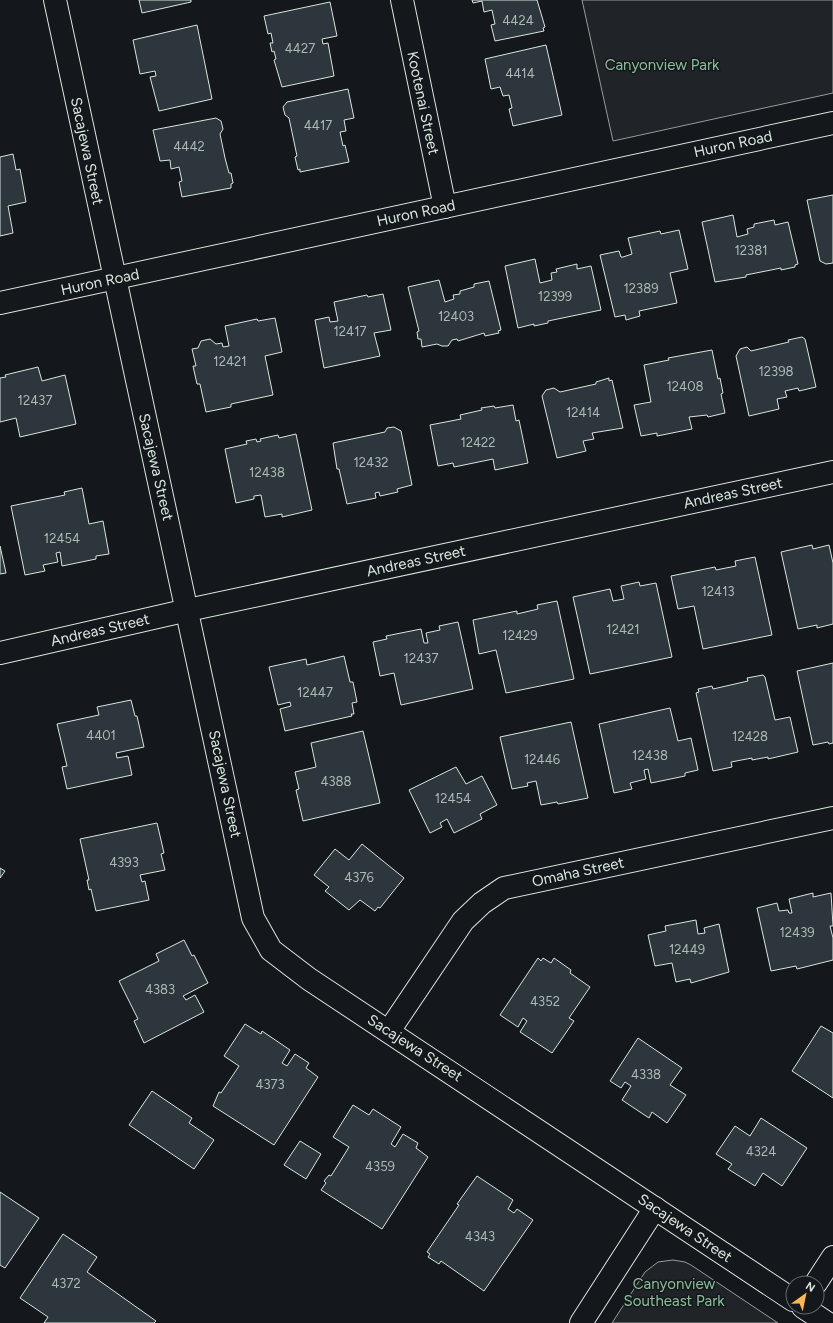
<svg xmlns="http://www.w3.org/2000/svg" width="833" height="1323" viewBox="0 0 833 1323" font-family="Figtree,sans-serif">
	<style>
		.green { fill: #202428; stroke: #939e99 }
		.building { fill: #2c363c; stroke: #d8e6dc }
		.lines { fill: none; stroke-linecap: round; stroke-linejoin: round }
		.street-casing { stroke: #d8e6dc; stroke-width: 24 }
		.street { stroke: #14181c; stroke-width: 22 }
		.labels { text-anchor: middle; stroke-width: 3; stroke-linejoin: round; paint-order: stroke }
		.number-label { font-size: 13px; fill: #adbab4 }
		.park-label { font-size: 15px; fill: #8ac095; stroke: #14181c }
		.street-label { font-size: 15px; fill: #d8e6dc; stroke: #14181c }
	</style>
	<rect width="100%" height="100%" fill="#14181c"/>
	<g class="green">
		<path d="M582,0H833V93L613,141Z"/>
		<path d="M673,1260L685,1262L691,1265L778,1323H612L645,1272L658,1262Z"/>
	</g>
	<g class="building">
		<path d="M139,0H191V2L142,13Z"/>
		<path d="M472,0H537L545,27L543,28L544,31L495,41L491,25L495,24L492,10L484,12L482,1L473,3Z"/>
		<path d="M330,2L337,36L322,39L323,44L328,43L334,76L282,87L274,60L276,59L274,51L272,52L270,43H273L271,33L268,34L264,16Z"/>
		<path d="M197,25L212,99L159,111L150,77L156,76L155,71L140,74L133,40Z"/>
		<path d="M546,45L562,115L513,126L509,109L512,108L509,95L503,96L500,87L491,89L485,59Z"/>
		<path d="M348,89L354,118L344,120L346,131L340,132L343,146L345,145L349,162L300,172V169L298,170L295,157L297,156L289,118L285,115L283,107L287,102Z"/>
		<path d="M216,118L221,121L223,129L220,134L225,158L229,173H231L233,183L231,184V188L182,197L179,182L182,181L179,167L171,169L170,160L160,161L153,130Z"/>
		<path d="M13,154L16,170L20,169L26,202L8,206L13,233L0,236V157Z"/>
		<path d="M833,195V263L826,264L820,261L807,200Z"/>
		<path d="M733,215L737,237L748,234L747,229L754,227V224L774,220L775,225L788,222L798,264L795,265V267L781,270V268L746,275V277L715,282L702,222Z"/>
		<path d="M679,230L688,269L670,273L677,303L639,311L640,316L626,320L625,315L615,317L600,255L619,251L621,257H623L632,254L628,238L660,231L661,234Z"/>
		<path d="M535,259L540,283L552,280L551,273L557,272L556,269L577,264V269L591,266L601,310L548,321V323L534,326V324L518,328L505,266Z"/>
		<path d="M439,280L445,302L454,299L453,295L460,294V291L474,287V284L489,281L501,330L498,331L499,333L485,336L484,333L458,341L457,339L452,340L448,346H442L437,344L422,347L421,339H418L417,332L419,331L408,287Z"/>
		<path d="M383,294L391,330L374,333L380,356L324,368L315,320L329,317L330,322L338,321L334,302L367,295L368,297Z"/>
		<path d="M275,318L282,352L265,356L273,395L231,404V407L206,412L200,384H197L193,366H196L192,349L198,348L201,341L210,339L216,344L222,343L223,347L229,346L225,326L257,319L258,321Z"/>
		<path d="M802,337L805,339L816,387L799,391L798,388L785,391L787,397L777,399L779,409L749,416L736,356L740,349L747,347L751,351L789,342L788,340Z"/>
		<path d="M712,350L718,379L720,378L723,393L721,394L725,413L708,417L707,415L689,417L692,429L657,436V433L641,436L634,405L651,402L644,365L669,360L668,358Z"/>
		<path d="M38,367L42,381L65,375L76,424L20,437L16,418L0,422V378L6,377L5,375Z"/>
		<path d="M609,378V381L612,380L623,428L592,433L594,439L583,441L586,451L557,458L542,396L546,390L554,388L560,392L596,384V382Z"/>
		<path d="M513,405L516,421L519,420L528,463L495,470L493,459L454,467L453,463L438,466L430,425L461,419L460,415L482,410L481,408L494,406L495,408Z"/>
		<path d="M394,427L401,431L412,485L397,489L398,492L380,496L379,492L375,493L376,498L347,504L339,469H337L333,443L385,432L387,428Z"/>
		<path d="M296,434L312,510L282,517V514L265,517L261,495L254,496V499L236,503L225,449L247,444L246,441L256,439L257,442L261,441L260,439L278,435L279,438Z"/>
		<path d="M82,488L89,524L103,521L109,554L96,556V559L62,566L60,552L56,553L58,562L43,565L45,571L25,575L11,506L65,495L64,492Z"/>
		<path d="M812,545L813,549L829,545L833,563V624L817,628V625L798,629L781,552Z"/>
		<path d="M0,546L6,573L0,574Z"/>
		<path d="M755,557L772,635L703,649L694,606L678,609L671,576L715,567L716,570L736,566L735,561Z"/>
		<path d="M639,582L640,586L656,583L672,657L590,674L573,597L610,589L613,601L624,599L621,586Z"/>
		<path d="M557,601L574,679L506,693L496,650L479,654L473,620L517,611V614L538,609L537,605Z"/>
		<path d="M458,622L473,689L401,705L394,673L380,676L373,642L387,639L386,636L421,629L424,643H428L426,633L440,630L439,626Z"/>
		<path d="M344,656L350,682H353L357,702L352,703L354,714H351L352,716L285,731L280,709L291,706L290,702L278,705L269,667L306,659L307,665Z"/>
		<path d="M833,663V743L829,744L828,742L813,745L797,671Z"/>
		<path d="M763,675L765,677L775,720L790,717L798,752L768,759V757L752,760V758L731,762L732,767L713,771L696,693L699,692L698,689L712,686L713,689L748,681L747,678Z"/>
		<path d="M131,700L135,716H137L144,747L116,753L117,758L128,756L132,775L67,789L62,767L67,766L57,724L99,715L97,707Z"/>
		<path d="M670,708L678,741L691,738L698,770L685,773V776L651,783L648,769L644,770L646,779L630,783L632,789L614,793L599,724Z"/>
		<path d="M571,722L588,798L558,804L557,802L541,805L536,781L527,783L528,786L512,789L500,737Z"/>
		<path d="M363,731L380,803L303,821L296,790L299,789L295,772L316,767L311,743Z"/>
		<path d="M456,767L466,784L482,776L497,805L480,814L482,819L454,833L447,819L440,823L442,827L430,833L409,790Z"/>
		<path d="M157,823L164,853L161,854L165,870L140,875L142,882L145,881L149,900L96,911L91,889L89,890L87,880H89L80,839Z"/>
		<path d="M362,844L404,878L380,908L378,907L375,911L360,900L349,910L325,891L329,887L314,875L335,849L349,860Z"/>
		<path d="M0,868L5,871L0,878Z"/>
		<path d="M813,893V897L831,893L833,926H830L833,938V960L797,969L796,966L771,971L757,908L777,903L779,911L788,910L789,913H792L789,899Z"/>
		<path d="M696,920L698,934L705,933L704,928L719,924L729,972L691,983L690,979L676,982L672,963L655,966L648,935L666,931L665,926Z"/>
		<path d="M184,940L192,956L194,955L208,983L183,996L186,1000L195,995L204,1012L144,1043L134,1021L138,1019L119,981L159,961L156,954Z"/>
		<path d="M538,958L541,961L543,958L551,963L554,958L571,970L570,973L590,987L569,1018L574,1021L552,1053L520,1032L527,1021L523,1018L518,1027L500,1015Z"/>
		<path d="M245,1024L261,1034L262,1031L290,1050L282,1063L287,1066L295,1054L309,1063L306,1068L318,1077L274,1145L213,1106L219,1092L221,1093L239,1066L224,1056Z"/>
		<path d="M821,1026L833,1033V1098L792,1071Z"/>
		<path d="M638,1038L682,1068L670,1085L686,1095L667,1123L652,1112L649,1118L622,1100L631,1086L625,1082L621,1088L610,1081Z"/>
		<path d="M152,1091L192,1118L189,1123L214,1140L194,1169L129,1125Z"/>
		<path d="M353,1105L369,1115L373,1109L401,1127L391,1144L395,1147L403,1134L418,1143L416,1148L428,1157L382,1229L321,1190L326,1183L324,1181L329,1175L331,1176L349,1147L333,1137Z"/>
		<path d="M761,1118L807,1148L782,1186L763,1173L755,1186L728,1169L732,1164L716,1154L735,1126L750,1136Z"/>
		<path d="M300,1141L321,1154L306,1179L284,1165Z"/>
		<path d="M477,1176L513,1200L508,1209L514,1213L517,1209L533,1220L484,1291L441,1261L439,1264L428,1257L430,1254L427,1252L459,1205L457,1204Z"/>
		<path d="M0,1192L39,1218L5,1268L0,1265Z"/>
		<path d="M63,1234L97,1257L87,1272L156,1321L154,1323H44L48,1317L20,1298Z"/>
	</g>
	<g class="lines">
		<defs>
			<g id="street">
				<path d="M55,0C119,306 189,612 253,918L271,950L309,979L793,1300"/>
				<path d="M402,0L445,207"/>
				<path d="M0,303L833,123"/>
				<path d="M0,653L188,610L833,472"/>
				<path d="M389,1031L463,921L482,903L504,888L833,818"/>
				<path d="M816,1283L833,1257"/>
				<path d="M803,1307L827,1323"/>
				<path d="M581,1323L655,1208"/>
			</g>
		</defs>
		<use href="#street" class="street-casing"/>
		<use href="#street" class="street"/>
	</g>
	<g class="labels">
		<g class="number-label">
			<text x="518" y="25">4424</text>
			<text x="300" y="53">4427</text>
			<text x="520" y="78">4414</text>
			<text x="318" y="130">4417</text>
			<text x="189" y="151">4442</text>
			<text x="751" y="255">12381</text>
			<text x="641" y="293">12389</text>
			<text x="555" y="301">12399</text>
			<text x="456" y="321">12403</text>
			<text x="350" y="336">12417</text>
			<text x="230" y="366">12421</text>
			<text x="776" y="376">12398</text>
			<text x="685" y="391">12408</text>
			<text x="35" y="405">12437</text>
			<text x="583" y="417">12414</text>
			<text x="478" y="447">12422</text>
			<text x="371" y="467">12432</text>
			<text x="267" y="477">12438</text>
			<text x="62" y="543">12454</text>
			<text x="718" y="596">12413</text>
			<text x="623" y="634">12421</text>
			<text x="520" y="640">12429</text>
			<text x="421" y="663">12437</text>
			<text x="315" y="697">12447</text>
			<text x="101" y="740">4401</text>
			<text x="750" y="741">12428</text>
			<text x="650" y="760">12438</text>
			<text x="542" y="764">12446</text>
			<text x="336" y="786">4388</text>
			<text x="453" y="803">12454</text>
			<text x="124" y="867">4393</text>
			<text x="359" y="882">4376</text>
			<text x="797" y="937">12439</text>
			<text x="687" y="954">12449</text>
			<text x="160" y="994">4383</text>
			<text x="545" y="1006">4352</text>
			<text x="646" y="1079">4338</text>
			<text x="270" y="1089">4373</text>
			<text x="761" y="1156">4324</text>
			<text x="380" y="1171">4359</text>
			<text x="480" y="1241">4343</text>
			<text x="66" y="1288">4372</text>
		</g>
		<g class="park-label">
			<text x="662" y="70">Canyonview Park</text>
			<text x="674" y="1289">Canyonview<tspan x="674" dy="17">Southeast Park</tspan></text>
		</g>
		<g class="street-label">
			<text transform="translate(423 103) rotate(78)" y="5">Kootenai Street</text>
			<text transform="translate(733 144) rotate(-12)" y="5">Huron Road</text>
			<text transform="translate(87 151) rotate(78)" y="5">Sacajewa Street</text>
			<text transform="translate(416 213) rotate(-12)" y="5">Huron Road</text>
			<text transform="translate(100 282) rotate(-12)" y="5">Huron Road</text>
			<text transform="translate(156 467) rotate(77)" y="5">Sacajewa Street</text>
			<text transform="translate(733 493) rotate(-12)" y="5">Andreas Street</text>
			<text transform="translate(416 561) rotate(-12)" y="5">Andreas Street</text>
			<text transform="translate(100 630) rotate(-13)" y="5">Andreas Street</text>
			<text transform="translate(225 784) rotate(78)" y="5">Sacajewa Street</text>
			<text transform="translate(578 872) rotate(-12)" y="5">Omaha Street</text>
			<text transform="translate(415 1048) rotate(33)" y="5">Sacajewa Street</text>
			<text transform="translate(685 1228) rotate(34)" y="5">Sacajewa Street</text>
		</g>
	</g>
	<g transform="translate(805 1295) rotate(33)"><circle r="19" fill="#14181c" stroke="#626a69"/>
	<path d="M0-3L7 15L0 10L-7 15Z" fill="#ffb74d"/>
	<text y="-6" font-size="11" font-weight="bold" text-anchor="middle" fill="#d8e6dc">N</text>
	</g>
</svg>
